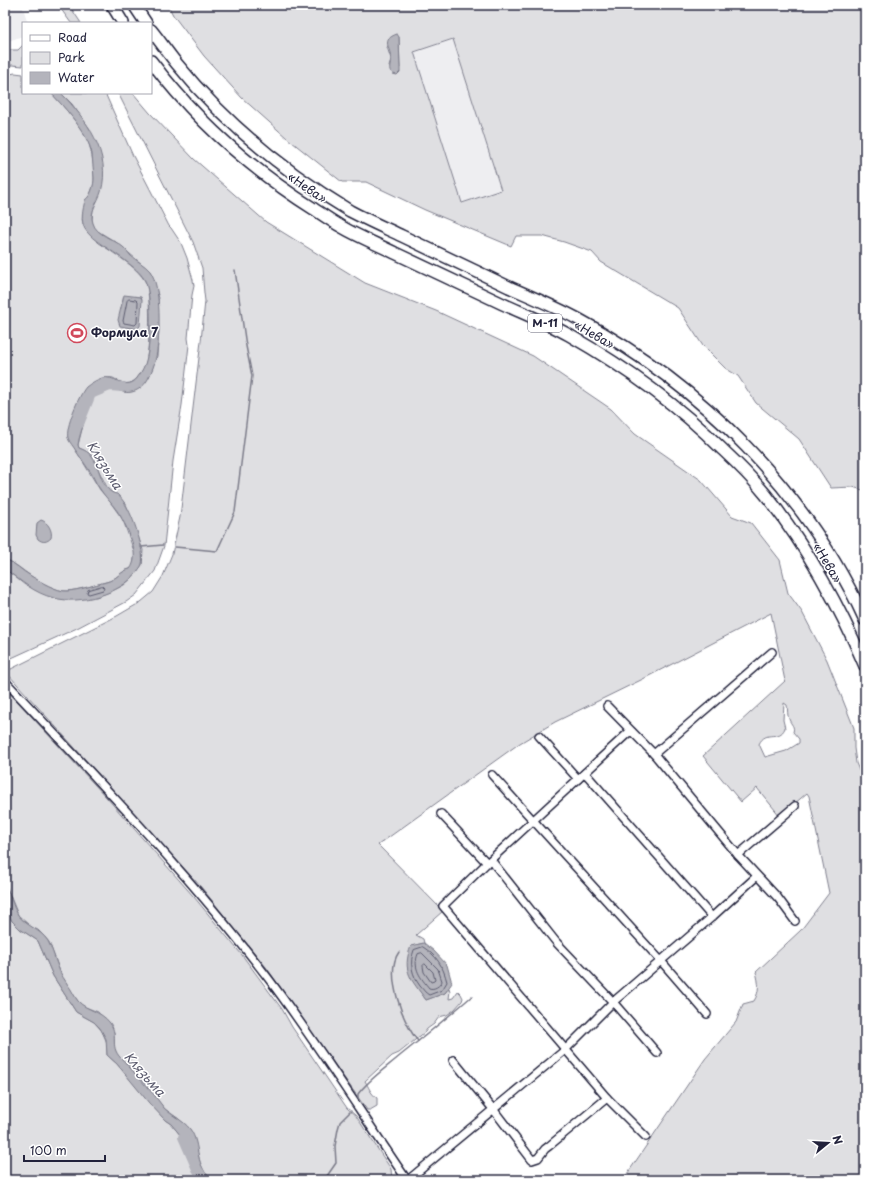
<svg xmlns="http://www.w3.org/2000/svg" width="870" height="1185" viewBox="0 0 870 1185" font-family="'Playpen Sans',sans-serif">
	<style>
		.built { fill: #eeeef1 }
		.green { fill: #dfdfe2; stroke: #80808e; fill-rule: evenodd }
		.water { fill: #b4b4bc; stroke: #7a7a88 }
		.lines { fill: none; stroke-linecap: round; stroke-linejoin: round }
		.shore { stroke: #5c5c6f; stroke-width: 1 }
		.stream { stroke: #7a7a88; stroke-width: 1.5 }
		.river { stroke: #b4b4bc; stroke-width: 10 }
		.minor-casing { stroke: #22223b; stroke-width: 10 }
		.highway-casing { stroke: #22223b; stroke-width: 14 }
		.minor { stroke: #fff; stroke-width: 7 }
		.highway { stroke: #fff; stroke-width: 11 }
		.labels { text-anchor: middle; stroke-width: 3; stroke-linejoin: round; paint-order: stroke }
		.shield { fill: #fff; stroke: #646476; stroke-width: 1 }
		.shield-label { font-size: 11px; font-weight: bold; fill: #22223b }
		.street-label { font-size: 12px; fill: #22223b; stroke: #fff }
		.poi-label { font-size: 12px; font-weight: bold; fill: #22223b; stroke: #fff; text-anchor: start }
		.water-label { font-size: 13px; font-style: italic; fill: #5c5c6f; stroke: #fff }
	</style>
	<rect width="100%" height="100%" fill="#fff"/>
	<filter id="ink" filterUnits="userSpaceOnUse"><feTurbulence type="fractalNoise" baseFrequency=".025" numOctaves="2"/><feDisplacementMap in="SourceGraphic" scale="8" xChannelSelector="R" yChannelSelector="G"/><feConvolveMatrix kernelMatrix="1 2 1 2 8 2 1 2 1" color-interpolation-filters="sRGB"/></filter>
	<g filter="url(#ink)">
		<g class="built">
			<path d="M5,5H22L28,23H23V36L5,42Z"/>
			<path d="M454,39L501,191L461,203L414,52Z"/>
		</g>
		<g class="green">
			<path d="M58,5H69L81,23H71Z"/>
			<path d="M168,5H865V491L853,487L831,488L799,439L756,403L738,376L725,368L703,346L678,308L601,262L592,252L564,242L542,236H516L511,246L425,210L366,182H342L287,138L242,98L204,56L173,15ZM399,37L400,68L389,67L391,59L387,47ZM453,39L501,190L462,203L414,52Z"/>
			<path d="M23,45V66L12,65L5,67V58L10,50H18Z"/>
			<path d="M15,73L23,74V93H51C63,105 83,129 89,144C92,153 93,162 94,171C94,175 94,180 94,183C92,194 79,214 83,224C91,245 131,258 145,281C152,293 150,352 145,365C143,370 137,380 132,382C125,386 119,381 113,378C110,377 107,378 104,378L70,425L68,437L100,490L108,499L123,520L135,554L133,566L130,569C122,570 116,580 106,582C94,585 80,590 67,591C57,592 39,581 31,576C22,570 15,563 5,559V75Z"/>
			<path d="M61,93H105L133,156L169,226L171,228L181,243L187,258L193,280L194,286L192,295L188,338L189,345L182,405L173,461L164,546L155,571L136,595L126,602L77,628L5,661V569L25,585L96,597L112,591L124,585L132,578L142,565L143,550L126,504L108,489L91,455L84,450L79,448L78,445L84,421V408L90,398L100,389L105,386L111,387L120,391L149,377L157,356L159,329L157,304L159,298L150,271L116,242L96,230L93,225L92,220L93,209L100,193L90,129L72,104Z"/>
			<path d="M118,93H133L150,113L194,159L266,222L365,283L436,311L533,356L611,409L635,434L701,480L732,516L751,523L780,560L788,593L802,612L827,660L854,728V748L856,763L865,785V1180H623L705,1059L736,1022L743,1004L754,1001C760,991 759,983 756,972L801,930L829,893L809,796L807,793L780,816L757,788L741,802L703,756L785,681L771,613L643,679L555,722L520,743L378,845L443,911L416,935L423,939L424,943L411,946L419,990L426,1000L445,993L449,988L450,991L449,999L453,998L458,991L461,994L463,998L462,1001L454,1010L447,1015L439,1017L434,1024L427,1029L425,1032L415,1040L399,1053L392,1056L365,1081C369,1087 370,1093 377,1098V1106L370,1110H367L266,967L201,887L7,673L9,670L117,616L141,602L153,592L163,576L172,554L180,517L201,341L205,301L204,293L202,268L193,242ZM784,703L787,705C788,710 787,715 789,719C791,725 795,726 793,732L799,739V743L786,751L765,757L759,744C766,729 779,742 785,728L783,720Z"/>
			<path d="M5,688L107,798L194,897L242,955L282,1009L292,1027L347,1108L356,1116L391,1169L392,1180H214L208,1177L205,1173L200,1162L194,1138L190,1130L179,1119L165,1109L124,1061L118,1056L114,1048V1032L98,1012L83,1006L77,1000L62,977L49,942L44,936L38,930L31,927L18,915L5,883Z"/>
			<path d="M5,906L12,921L20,929L38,941L53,976L76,1012L94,1022L102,1031L107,1043V1055L117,1064L165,1120L171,1124L182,1137L189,1150L191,1163L198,1180H5Z"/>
		</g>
		<g class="water">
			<path d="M397,34L399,37L400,68V72L397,75L393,74C387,69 391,66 391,59C391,48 380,40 397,34Z"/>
			<path d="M51,93H61C86,119 112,153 101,192C98,202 89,212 93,223C96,235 114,239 123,247C126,249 128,253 131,256C137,261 145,265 150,271C162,287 160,337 156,357C155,363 152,371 149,377C144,388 132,396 120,391C115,389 111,386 106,386C96,388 85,401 84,410C83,414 84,418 84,422C82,430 79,437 78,445L79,448C84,450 89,452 92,457C101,468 101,492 117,494C120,497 123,500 125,504C133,515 145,551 142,564C141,567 139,569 137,572C121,594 80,605 54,598C34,593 21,581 5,569V559C15,563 22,571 31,576C39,581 58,592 67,591C80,590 94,585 106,582C116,580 122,570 130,569C140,557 130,533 123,521C118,509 107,500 100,489C96,484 94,478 91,473C86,466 81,458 76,451C74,447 69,442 68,438C65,428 79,395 86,387C91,383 96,380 102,378C114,375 124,388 133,382C138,379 143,369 145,364C151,348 152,300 146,283C143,274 131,265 123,259C112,250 92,241 85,229C80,220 83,210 85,200C91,196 94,185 94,178C93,170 93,162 92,154C88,133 65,108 51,93Z"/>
			<path d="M124,295L141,297L142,300L140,326L137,329L120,326L118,320Z"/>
			<path d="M41,520C48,522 53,531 51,538C47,542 43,543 38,539L36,535L37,523Z"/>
			<path d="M5,884C10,893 12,905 18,915C26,926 40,929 48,941C53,950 55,960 59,969C61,975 65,980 68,985C72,990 74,996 78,1001C87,1011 100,1010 110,1023C120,1037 107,1047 124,1061C134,1073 145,1084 155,1096C158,1100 161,1104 164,1108C172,1116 183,1120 190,1129C202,1145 193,1168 214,1180H198L192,1166L189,1150L182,1137L171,1124L165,1120L149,1103L117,1064L107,1055L106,1039L100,1028L94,1022L76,1012L53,976L38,941L20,929L12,921L5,906Z"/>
			<path d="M424,943L434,951L447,965L452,983L445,993L426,1000C412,980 401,972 411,946Z"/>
		</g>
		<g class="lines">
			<g class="shore">
				<path d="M129,299L136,300L138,302L137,323L135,325L124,323L123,321L127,301Z"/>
				<path d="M102,586L104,588L103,590L89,594L87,593L88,590Z"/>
				<path d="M423,947C437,956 443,966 447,982L442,990L429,995C425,993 423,989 420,986C412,975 409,963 414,950Z"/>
				<path d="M422,953L438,969L442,981C440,986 434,990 429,988C421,978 412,968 418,954Z"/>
				<path d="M425,964L433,972L435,980L434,981L431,982L424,972L423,966Z"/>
			</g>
			<g class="stream">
				<path d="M141,547L163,545"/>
				<path d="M175,547L217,551L235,512L252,376L246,346L235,270"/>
				<path d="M399,952C384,973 403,1024 418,1041"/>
				<path d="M360,1105L358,1101V1094C369,1079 387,1067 401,1055C425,1036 449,1016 472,996"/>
				<path d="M326,1180L327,1176L336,1163L335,1146L338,1129L340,1122L351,1111"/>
			</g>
			<g class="river">
				<path d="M79,424L91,394L110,386L122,387"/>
				<path d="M183,1137L197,1169L204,1180"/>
			</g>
			<defs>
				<g id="minor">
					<path d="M5,681C95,777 188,873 268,978C317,1043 361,1113 407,1180"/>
					<path d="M607,706L654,754L738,855L778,898L795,921"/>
					<path d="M632,732L628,733L487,863L443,906L607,1098L646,1137"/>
					<path d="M539,736L578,779"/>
					<path d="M654,754L772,652"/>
					<path d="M585,773L712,917"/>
					<path d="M492,775L661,961L707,1014"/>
					<path d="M441,814L487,863"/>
					<path d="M738,855L795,806"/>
					<path d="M491,860L556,942L613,1002L657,1053"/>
					<path d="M453,1060L493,1109L532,1160L538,1158L545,1149L549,1146L607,1098"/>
					<path d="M408,1180L565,1050L613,1002L712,917L757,876"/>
				</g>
				<g id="highway">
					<path d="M112,5L123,23"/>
					<path d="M134,5L146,23"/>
					<path d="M151,30C160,41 168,53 177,64C225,123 285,172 350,211C367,220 385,228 402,236C437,253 473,270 509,287C532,297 556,307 578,319C702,386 807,492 865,620"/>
					<path d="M151,61C195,119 252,170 314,209C323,215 333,222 342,227C359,237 377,244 395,253C431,270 467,287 503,304C525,314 548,323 569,335C625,367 677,404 723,450C738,464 753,479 766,495C807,547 839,605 865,666"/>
				</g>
			</defs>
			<use href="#minor" class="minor-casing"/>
			<use href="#highway" class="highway-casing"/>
			<use href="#minor" class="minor"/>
			<use href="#highway" class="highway"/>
		</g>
	</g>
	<defs>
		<symbol id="stadium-ring" viewBox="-11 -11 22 22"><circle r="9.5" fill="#fff" stroke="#d1495b" stroke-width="1.5"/><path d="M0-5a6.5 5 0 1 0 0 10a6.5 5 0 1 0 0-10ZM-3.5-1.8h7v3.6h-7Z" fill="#d1495b"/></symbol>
	</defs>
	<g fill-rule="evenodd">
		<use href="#stadium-ring" x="66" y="322" width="22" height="22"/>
	</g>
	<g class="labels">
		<rect class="shield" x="528" y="314" width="34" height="18" rx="3"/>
		<g class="shield-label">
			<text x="545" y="327">М-11</text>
		</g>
		<g class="street-label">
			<text transform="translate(307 188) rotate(34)" y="4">«Нева»</text>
			<text transform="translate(594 335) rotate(30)" y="4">«Нева»</text>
			<text transform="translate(827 563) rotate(59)" y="4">«Нева»</text>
		</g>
		<g class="poi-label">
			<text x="91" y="337">Формула 7</text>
		</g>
		<g class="water-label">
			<text transform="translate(105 465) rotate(58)" y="5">Клязьма</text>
			<text transform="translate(145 1074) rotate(49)" y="5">Клязьма</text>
		</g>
	</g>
	<rect width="870" height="1185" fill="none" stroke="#fff" stroke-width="20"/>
	<rect x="10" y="10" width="850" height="1165" fill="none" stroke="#22223b" stroke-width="1.5" filter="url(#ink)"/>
	<rect x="22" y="22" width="130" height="72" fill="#ffffff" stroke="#a7a7b1"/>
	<rect x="30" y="35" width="20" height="6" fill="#ffffff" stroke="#a7a7b1"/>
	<text x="58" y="42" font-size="12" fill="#22223b">Road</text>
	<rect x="30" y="52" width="20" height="12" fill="#dfdfe2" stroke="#a7a7b1"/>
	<text x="58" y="62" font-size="12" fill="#22223b">Park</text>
	<rect x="30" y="72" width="20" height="12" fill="#b4b4bc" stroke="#a7a7b1"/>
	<text x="58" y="82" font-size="12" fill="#22223b">Water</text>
	<g transform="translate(828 1143) rotate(72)" stroke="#ffffff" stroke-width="3" paint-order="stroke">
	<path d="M0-3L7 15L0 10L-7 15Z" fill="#22223b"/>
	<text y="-6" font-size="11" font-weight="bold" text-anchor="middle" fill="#22223b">N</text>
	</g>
	<path d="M24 1155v6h81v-6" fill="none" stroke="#22223b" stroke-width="2"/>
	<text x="30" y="1155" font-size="12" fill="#22223b" stroke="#ffffff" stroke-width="3" paint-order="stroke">100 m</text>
</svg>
